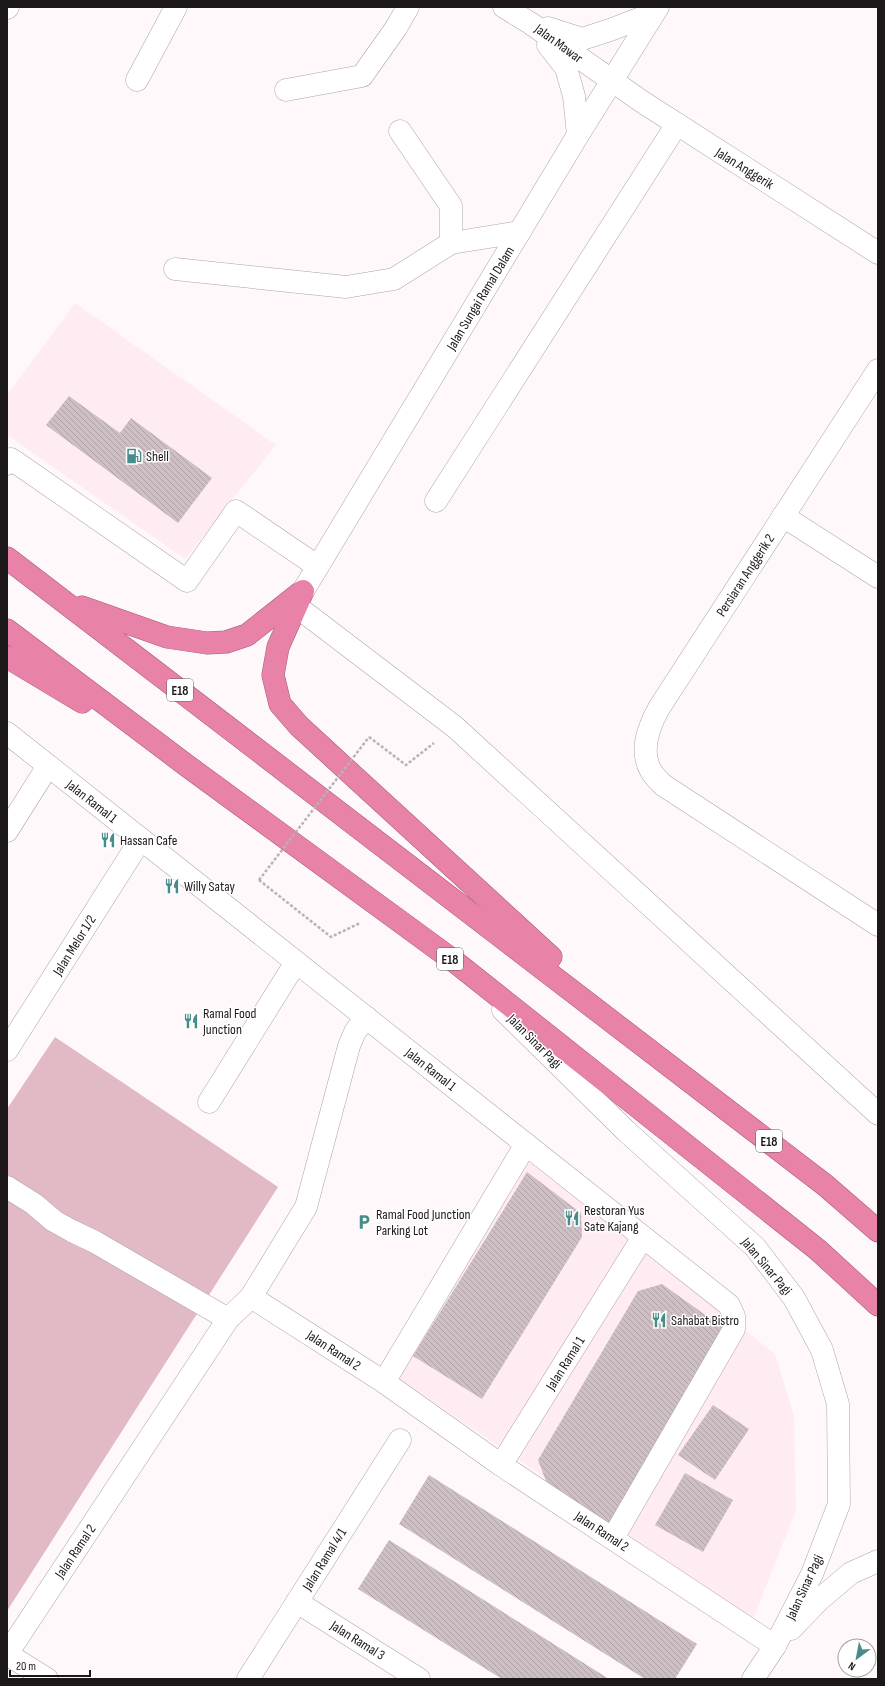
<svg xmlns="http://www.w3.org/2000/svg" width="885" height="1686" viewBox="0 0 885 1686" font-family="'Sofia Sans Condensed',sans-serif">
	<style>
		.built { fill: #ffecf2 }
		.green { fill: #e1bac6 }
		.building { fill: url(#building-back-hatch) }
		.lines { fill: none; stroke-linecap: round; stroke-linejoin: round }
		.minor-casing { stroke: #b0a3a7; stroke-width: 23 }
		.highway-casing { stroke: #a15d76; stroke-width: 23 }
		.path { stroke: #b8b3b5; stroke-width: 2.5; stroke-dasharray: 3 2; stroke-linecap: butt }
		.minor { stroke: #fff; stroke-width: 22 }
		.highway { stroke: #e882a8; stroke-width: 22 }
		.path-bridge { stroke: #b8b3b5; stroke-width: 2.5; stroke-dasharray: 3 2; stroke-linecap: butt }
		.labels { text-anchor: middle; stroke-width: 3; stroke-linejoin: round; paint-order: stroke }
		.shield { fill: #fff; stroke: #605d5e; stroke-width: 1 }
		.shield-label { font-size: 13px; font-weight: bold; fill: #1c1719 }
		.street-label { font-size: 14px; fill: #1c1719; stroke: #fff }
		.poi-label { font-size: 14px; fill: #1c1719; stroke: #fff; text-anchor: start }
	</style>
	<defs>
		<pattern id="building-back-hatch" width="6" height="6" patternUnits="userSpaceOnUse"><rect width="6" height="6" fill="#cebfc4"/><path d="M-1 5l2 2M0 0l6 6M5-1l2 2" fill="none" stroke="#b0a3a8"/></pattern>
	</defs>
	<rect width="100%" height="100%" fill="#fef8fa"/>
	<g class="built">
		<path d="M75,303L276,445L185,559L7,435V395Z"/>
		<path d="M527,1156L775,1354L794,1416L796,1510L753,1619L398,1378Z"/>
	</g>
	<path class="green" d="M55,1037L278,1187L7,1611V1109Z"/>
	<g class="building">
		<path d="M69,396L120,433L131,418L212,478L178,523L46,425Z"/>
		<path d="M527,1172L581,1213L582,1237L482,1399L413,1356Z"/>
		<path d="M662,1284L725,1329L609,1525L549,1489L538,1460L638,1291Z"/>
		<path d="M713,1405L749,1429L715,1480L678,1455Z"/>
		<path d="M685,1473L733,1500L703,1552L655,1525Z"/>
		<path d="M429,1475L697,1644L675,1679H645L399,1524Z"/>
		<path d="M389,1540L609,1679H502L358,1589Z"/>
	</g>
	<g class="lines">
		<defs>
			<g id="minor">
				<path d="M504,7L530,23L641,101L878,253"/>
				<path d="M7,8L8,7"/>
				<path d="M548,28L582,39L610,30L654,13"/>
				<path d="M548,45L566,68L574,96L578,135"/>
				<path d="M137,80L176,7"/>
				<path d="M286,90L362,76L396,28L408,7"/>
				<path d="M400,131L451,206V243"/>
				<path d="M175,269L346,287L394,279L451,243L520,232"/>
				<path d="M878,370L659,708C649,726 639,750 651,771C654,776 659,781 663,785L878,925"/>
				<path d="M7,464L11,459L187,581L236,511L317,566"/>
				<path d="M436,501L677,124"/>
				<path d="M783,516L878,577"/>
				<path d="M303,591L578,135L658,7"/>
				<path d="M296,606L455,727L878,1114"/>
				<path d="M7,733L729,1305L734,1316V1329L613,1538"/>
				<path d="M7,831L48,766"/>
				<path d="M503,1010L626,1131L755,1247L794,1298L822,1350L838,1404L839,1504L812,1574L775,1646L753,1679"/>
				<path d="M7,1050L141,839"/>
				<path d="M209,1102L296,962"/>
				<path d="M7,1187L34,1204L54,1221L72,1231L95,1242L228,1319"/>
				<path d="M251,1297L384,1382L501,1465L775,1646"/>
				<path d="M384,1382L526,1144"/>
				<path d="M501,1465L643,1237"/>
				<path d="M297,1602L419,1679"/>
				<path d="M791,1629L819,1600L851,1573L878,1561"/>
				<path d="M47,1679L7,1654L228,1319L251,1297L306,1207L349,1046L355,1032L366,1017"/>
				<path d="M248,1679L400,1440"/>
			</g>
			<g id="highway">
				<path d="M7,558L825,1185L878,1231"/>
				<path d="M303,591L278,647L273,675L280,704L299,726L551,957"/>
				<path d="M82,607L167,637L207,643L226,642L247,635L300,593"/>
				<path d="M7,630L186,765L454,961L818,1250L878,1305"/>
				<path d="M7,657L82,702"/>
			</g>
		</defs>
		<use href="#minor" class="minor-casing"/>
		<use href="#highway" class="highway-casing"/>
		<g class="path">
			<path d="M369,737L406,765L434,743"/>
			<path d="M259,880L331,937L360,923"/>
		</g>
		<use href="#minor" class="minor"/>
		<use href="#highway" class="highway"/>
		<path class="path-bridge" d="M259,880L369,737"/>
	</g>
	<defs>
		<symbol id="fuel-bare" viewBox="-9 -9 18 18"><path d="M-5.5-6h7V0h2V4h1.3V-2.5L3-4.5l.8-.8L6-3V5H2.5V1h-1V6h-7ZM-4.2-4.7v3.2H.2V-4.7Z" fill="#468d89" stroke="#fff" stroke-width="2.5" paint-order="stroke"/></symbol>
		<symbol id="restaurant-bare" viewBox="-9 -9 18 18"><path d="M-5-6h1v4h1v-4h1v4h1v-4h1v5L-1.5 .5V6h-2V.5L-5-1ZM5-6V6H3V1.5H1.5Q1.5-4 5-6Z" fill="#468d89" stroke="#fff" stroke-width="2.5" paint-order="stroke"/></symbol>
		<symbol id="parking-bare" viewBox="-9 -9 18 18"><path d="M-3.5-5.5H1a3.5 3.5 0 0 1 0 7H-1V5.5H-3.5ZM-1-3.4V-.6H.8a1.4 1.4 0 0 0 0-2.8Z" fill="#468d89" stroke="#fff" stroke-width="2.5" paint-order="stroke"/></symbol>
	</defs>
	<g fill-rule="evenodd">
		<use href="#fuel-bare" x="123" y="445" width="22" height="22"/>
		<use href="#restaurant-bare" x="97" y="829" width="22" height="22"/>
		<use href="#restaurant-bare" x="161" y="875" width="22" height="22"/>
		<use href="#restaurant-bare" x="180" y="1010" width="22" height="22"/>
		<use href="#restaurant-bare" x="561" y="1207" width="22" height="22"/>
		<use href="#parking-bare" x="353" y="1211" width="22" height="22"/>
		<use href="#restaurant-bare" x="648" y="1309" width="22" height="22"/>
	</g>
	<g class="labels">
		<g class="shield">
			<rect x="167" y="679" width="26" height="22" rx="3"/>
			<rect x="437" y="948" width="26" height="22" rx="3"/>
			<rect x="756" y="1130" width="26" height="22" rx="3"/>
		</g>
		<g class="shield-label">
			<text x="180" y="695">E18</text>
			<text x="450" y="964">E18</text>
			<text x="769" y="1146">E18</text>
		</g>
		<g class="street-label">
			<text transform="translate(559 43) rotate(36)" y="5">Jalan Mawar</text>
			<text transform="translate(745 168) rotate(32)" y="5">Jalan Anggerik</text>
			<text transform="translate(480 298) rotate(-59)" y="5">Jalan Sungai Ramal Dalam</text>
			<text transform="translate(745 575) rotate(-57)" y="5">Persiaran Anggerik 2</text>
			<text transform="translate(92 801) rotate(38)" y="5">Jalan Ramal 1</text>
			<text transform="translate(74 945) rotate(-58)" y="5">Jalan Melor 1/2</text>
			<text transform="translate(535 1041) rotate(45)" y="5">Jalan Sinar Pagi</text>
			<text transform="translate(431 1069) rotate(38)" y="5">Jalan Ramal 1</text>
			<text transform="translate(767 1266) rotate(50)" y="5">Jalan Sinar Pagi</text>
			<text transform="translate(334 1350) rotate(33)" y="5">Jalan Ramal 2</text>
			<text transform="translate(565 1363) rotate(-58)" y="5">Jalan Ramal 1</text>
			<text transform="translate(602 1531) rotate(33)" y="5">Jalan Ramal 2</text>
			<text transform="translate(75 1551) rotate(-56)" y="5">Jalan Ramal 2</text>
			<text transform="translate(324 1559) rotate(-58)" y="5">Jalan Ramal 4/1</text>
			<text transform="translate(804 1587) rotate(-65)" y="5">Jalan Sinar Pagi</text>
			<text transform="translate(358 1640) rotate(32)" y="5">Jalan Ramal 3</text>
		</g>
		<g class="poi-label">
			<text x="146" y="461">Shell</text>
			<text x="120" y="845">Hassan Cafe</text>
			<text x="184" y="891">Willy Satay</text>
			<text x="203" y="1018">Ramal Food<tspan x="203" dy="16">Junction</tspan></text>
			<text x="584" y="1215">Restoran Yus<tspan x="584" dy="16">Sate Kajang</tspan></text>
			<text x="376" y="1219">Ramal Food Junction<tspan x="376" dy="16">Parking Lot</tspan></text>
			<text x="671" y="1325">Sahabat Bistro</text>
		</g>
	</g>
	<rect width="885" height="1686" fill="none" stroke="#1c1719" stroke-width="16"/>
	<g transform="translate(857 1658) rotate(212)"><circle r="19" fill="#ffffff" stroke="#a4a2a3"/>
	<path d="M0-3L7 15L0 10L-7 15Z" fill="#468d89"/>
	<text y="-6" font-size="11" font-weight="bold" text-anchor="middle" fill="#1c1719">N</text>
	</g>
	<path d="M10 1670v6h80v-6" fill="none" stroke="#1c1719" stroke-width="2"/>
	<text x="16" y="1670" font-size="12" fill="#1c1719" stroke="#ffffff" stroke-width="3" paint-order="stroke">20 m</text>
</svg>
